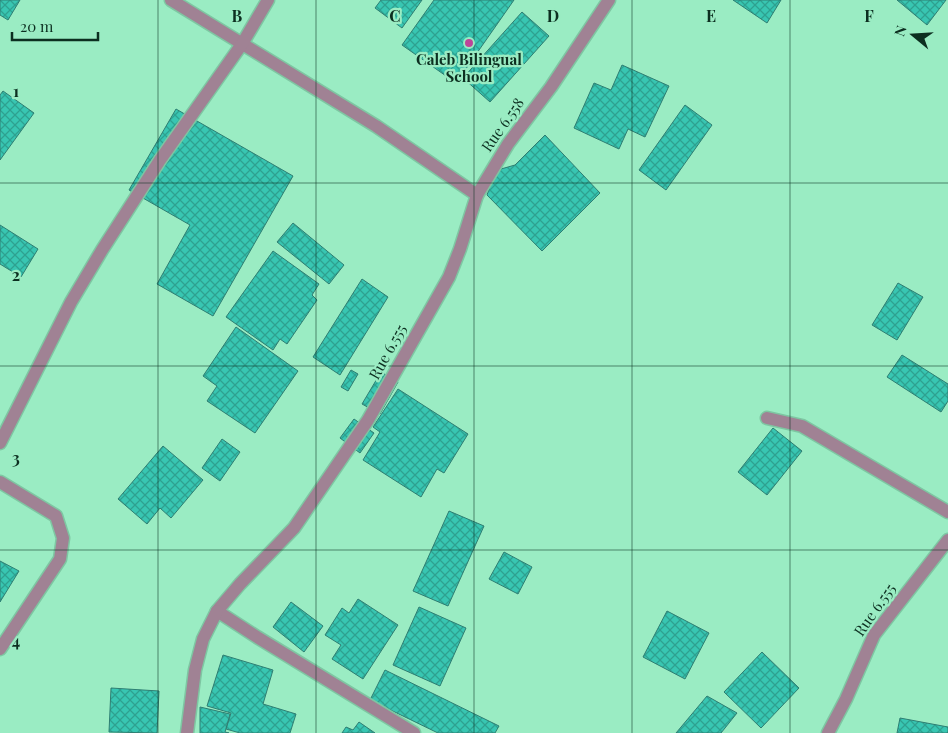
<svg xmlns="http://www.w3.org/2000/svg" width="948" height="733" viewBox="0 0 948 733" font-family="'Playfair Display',serif">
	<style>
		.building { fill: url(#building-cross-hatch); stroke: #2e7e72 }
		.lines { fill: none; stroke-linecap: round; stroke-linejoin: round }
		.street-casing { stroke: #7ec6a2; stroke-width: 15 }
		.street { stroke: #a08294; stroke-width: 12 }
		.grid { fill: none; stroke: #0c2f20; stroke-width: 1; stroke-opacity: 0.55 }
		.poi-dot { fill: #bd4599; stroke: #9aecc3; stroke-width: 2 }
		.labels { text-anchor: middle; stroke-width: 4.5; stroke-linejoin: round; paint-order: stroke }
		.poi-label { font-size: 15px; font-weight: bold; fill: #0c2f20; stroke: #9aecc3 }
		.street-label { font-size: 15px; fill: #0c2f20; stroke: #9aecc3 }
		.grid-label { font-size: 16px; text-anchor: middle; font-weight: bold; fill: #0c2f20; stroke: #9aecc3; stroke-width: 4.5; stroke-linejoin: round; paint-order: stroke }
	</style>
	<defs>
		<pattern id="building-cross-hatch" width="8" height="8" patternUnits="userSpaceOnUse" patternTransform="scale(1.25)"><rect width="8" height="8" fill="#38c6b2"/><path d="M0 0l8 8M0 8l8-8" fill="none" stroke="#2ea190"/></pattern>
	</defs>
	<rect width="100%" height="100%" fill="#9aecc3"/>
	<g class="building">
		<path d="M0,0H20L8,20L0,15Z"/>
		<path d="M381,0H422L402,28L375,8Z"/>
		<path d="M434,0H514L456,83L402,45Z"/>
		<path d="M733,0H781L767,23Z"/>
		<path d="M897,0H946L927,25Z"/>
		<path d="M522,12L549,36L490,102L463,78Z"/>
		<path d="M622,65L669,86L645,137L628,129L619,149L574,128L594,83L611,90Z"/>
		<path d="M3,91L34,113L0,160V95Z"/>
		<path d="M685,105L712,125L666,190L639,170Z"/>
		<path d="M176,109L293,176L213,316L157,284L190,225L129,190Z"/>
		<path d="M545,135L600,193L542,251L487,195L492,180L501,169L515,165Z"/>
		<path d="M293,223L344,265L329,284L277,242Z"/>
		<path d="M0,225L38,249L21,277L0,264Z"/>
		<path d="M273,251L319,284L312,295L317,300L287,344L280,339L273,350L226,317Z"/>
		<path d="M362,279L388,297L340,375L313,357Z"/>
		<path d="M898,283L923,297L897,340L872,325Z"/>
		<path d="M236,327L298,371L255,433L207,401L217,386L203,376Z"/>
		<path d="M902,355L948,384V401L941,412L887,377Z"/>
		<path d="M351,370L358,374L348,391L341,387Z"/>
		<path d="M381,372L398,382L380,414L362,404Z"/>
		<path d="M398,389L468,434L444,473L437,469L421,497L363,460L380,432L373,427Z"/>
		<path d="M354,419L374,433L360,453L340,438Z"/>
		<path d="M773,428L802,451L767,495L738,472Z"/>
		<path d="M222,439L240,452L220,481L202,468Z"/>
		<path d="M163,446L203,480L171,518L160,508L147,524L118,499Z"/>
		<path d="M449,511L484,526L448,606L413,591Z"/>
		<path d="M504,552L532,567L518,594L489,579Z"/>
		<path d="M0,561L19,571L0,602Z"/>
		<path d="M358,599L398,625L363,679L332,659L341,645L325,635L342,608L349,613Z"/>
		<path d="M291,602L323,626L304,652L273,627Z"/>
		<path d="M419,607L466,628L440,686L393,665Z"/>
		<path d="M667,611L709,633L685,679L643,657Z"/>
		<path d="M762,652L799,688L761,728L724,692Z"/>
		<path d="M223,655L273,670L263,704L296,714L290,733H240L226,729L231,713L207,706Z"/>
		<path d="M385,670L499,726L495,733H438L370,700Z"/>
		<path d="M111,688L159,691L157,733L109,732Z"/>
		<path d="M707,696L737,713L721,733H676Z"/>
		<path d="M200,707L230,714L225,732L229,733H200Z"/>
		<path d="M900,718L948,727V733H897Z"/>
		<path d="M359,722L375,733H342L346,727L353,730Z"/>
	</g>
	<g class="lines">
		<defs>
			<g id="street">
				<path d="M171,0L376,126L477,195L460,249L449,277L368,420L294,528L240,584L217,611L257,637L414,733"/>
				<path d="M477,195L508,144L551,87L609,0"/>
				<path d="M767,418L802,426L948,512"/>
				<path d="M0,443L71,302L102,250L160,160L242,44L268,0"/>
				<path d="M0,482L56,516L63,538L60,559L0,649"/>
				<path d="M187,733L195,670L203,639L217,611"/>
				<path d="M828,733L846,699L874,635L948,540"/>
			</g>
		</defs>
		<use href="#street" class="street-casing"/>
		<use href="#street" class="street"/>
	</g>
	<path class="grid" d="M158,0V733M316,0V733M474,0V733M632,0V733M790,0V733M0,183H948M0,366H948M0,550H948"/>
	<circle class="poi-dot" cx="469" cy="43" r="5"/>
	<g class="labels">
		<g class="poi-label">
			<text x="469" y="65">Caleb Bilingual<tspan x="469" dy="17">School</tspan></text>
		</g>
		<g class="street-label">
			<text transform="translate(503 125) rotate(-55)" y="5">Rue 6.558</text>
			<text transform="translate(388 352) rotate(-61)" y="5">Rue 6.555</text>
			<text transform="translate(875 610) rotate(-55)" y="5">Rue 6.555</text>
		</g>
	</g>
	<g class="grid-label">
		<text x="237" y="22">B</text>
		<text x="395" y="22">C</text>
		<text x="553" y="22">D</text>
		<text x="711" y="22">E</text>
		<text x="869" y="22">F</text>
		<text x="16" y="97">1</text>
		<text x="16" y="281">2</text>
		<text x="16" y="464">3</text>
		<text x="16" y="647">4</text>
	</g>
	<g transform="translate(913 35) rotate(288)" stroke="#9aecc3" stroke-width="4" paint-order="stroke">
	<path d="M0-4L9 19L0 12L-9 19Z" fill="#0c2f20"/>
	<text y="-8" font-size="14" font-weight="bold" text-anchor="middle" fill="#0c2f20">N</text>
	</g>
	<path d="M12 32v8h86v-8" fill="none" stroke="#0c2f20" stroke-width="2.5"/>
	<text x="20" y="32" font-size="15" fill="#0c2f20" stroke="#9aecc3" stroke-width="4" paint-order="stroke">20 m</text>
</svg>
